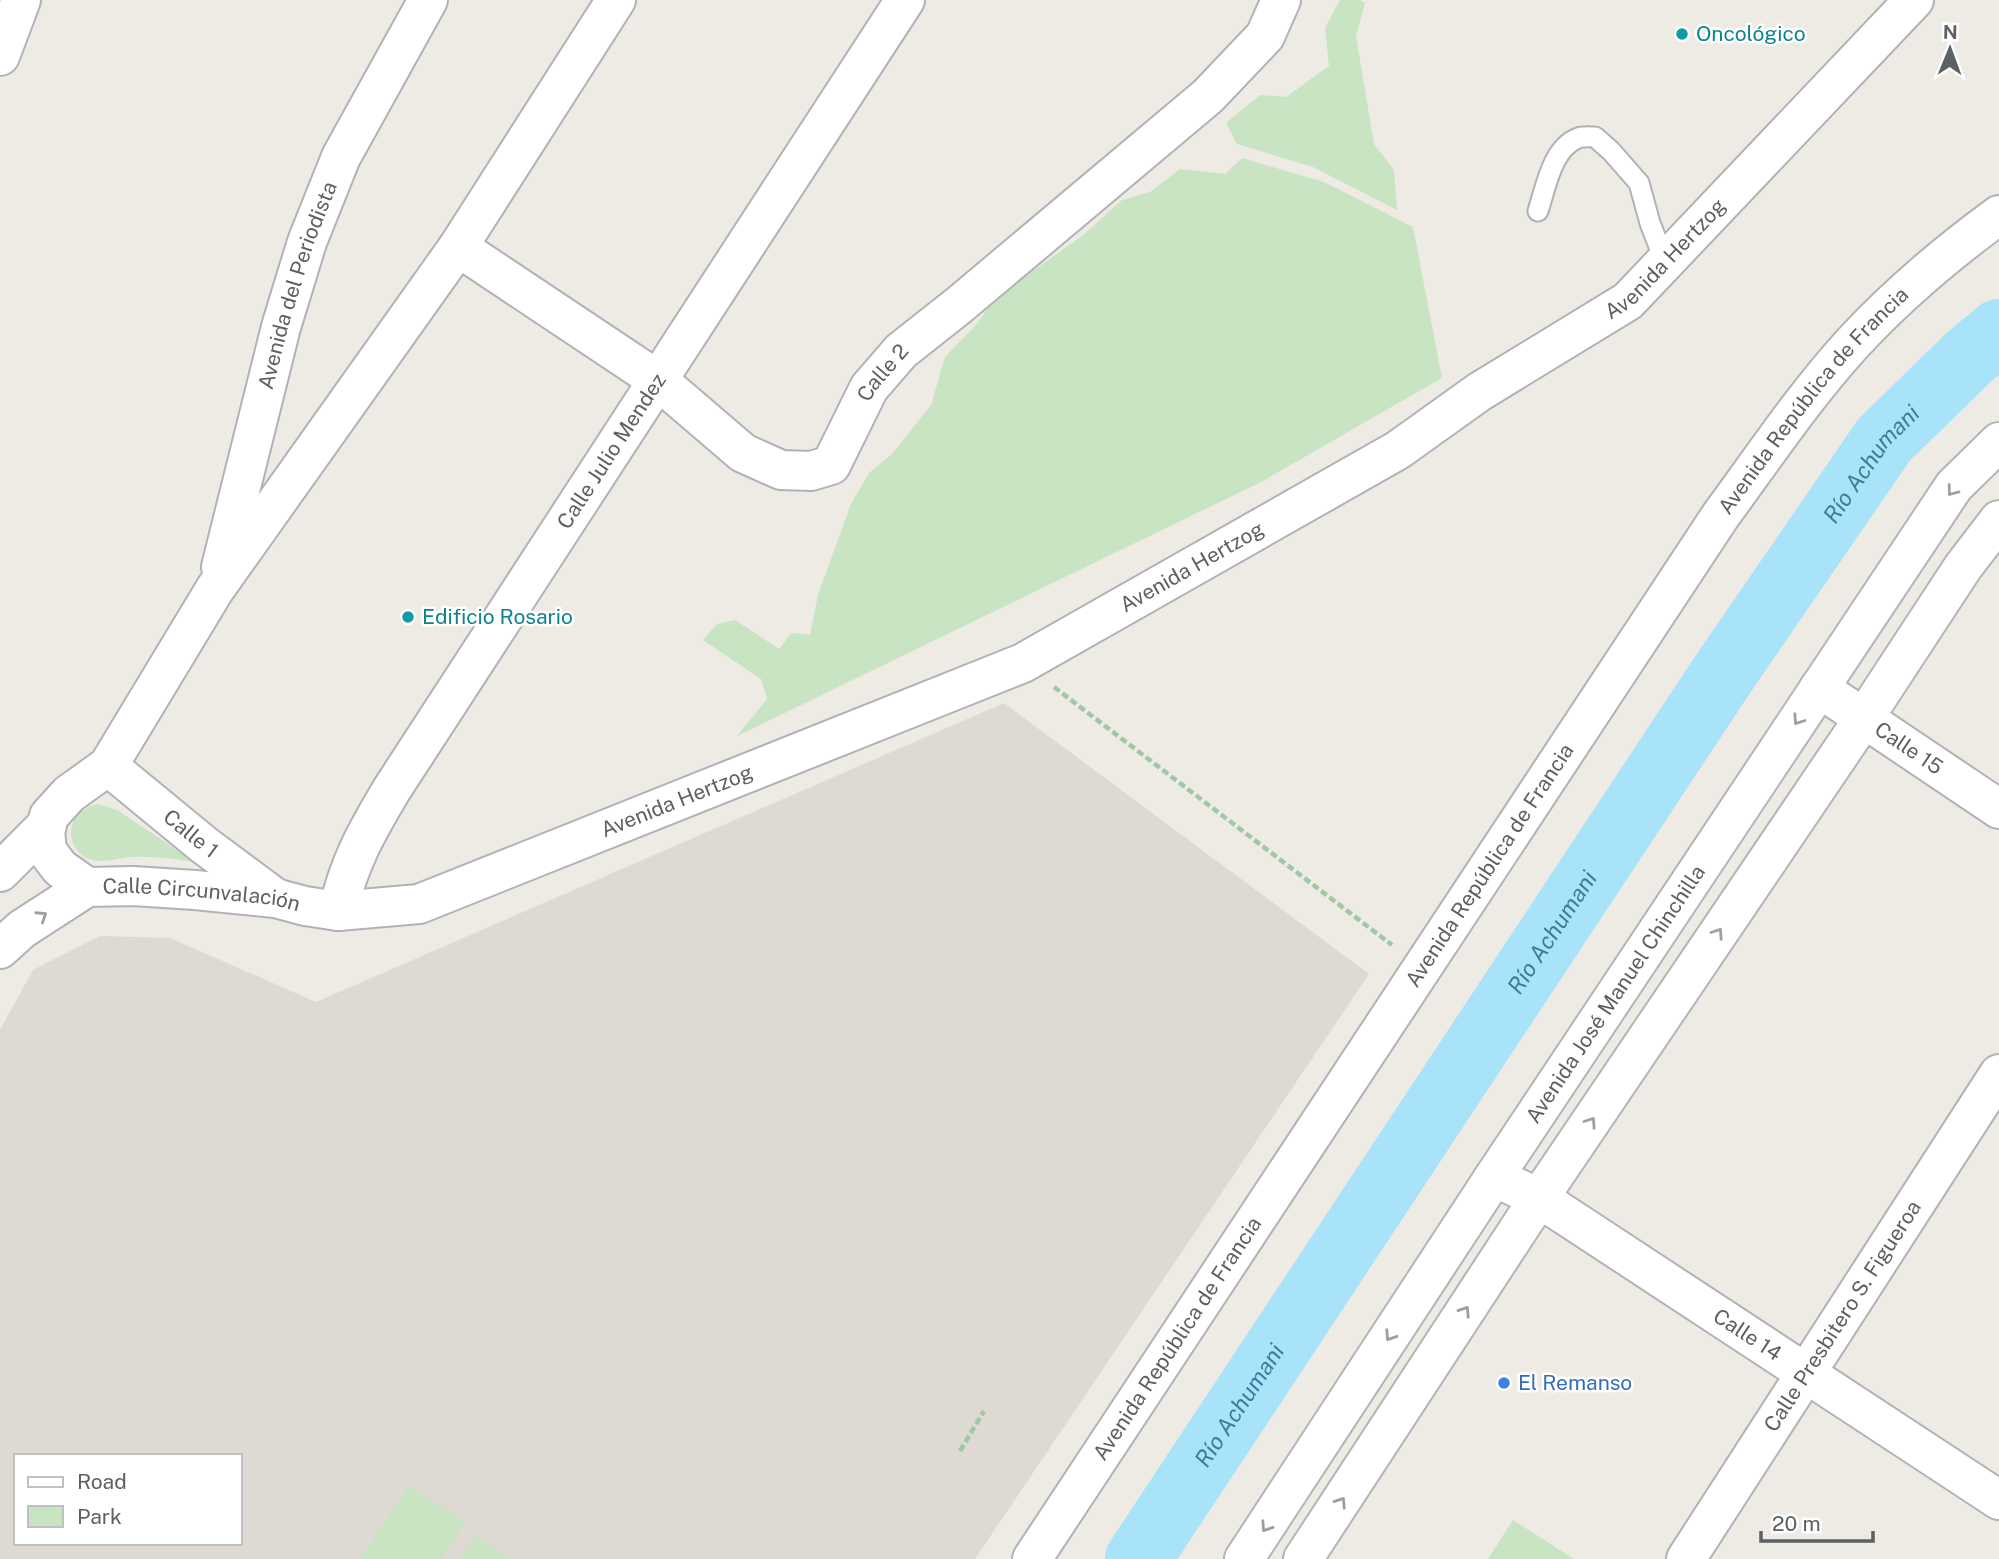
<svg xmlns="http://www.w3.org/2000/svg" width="1999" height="1559" viewBox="0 0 1999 1559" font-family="'Public Sans',sans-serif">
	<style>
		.education { fill: #dedad3; fill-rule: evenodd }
		.green { fill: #c8e4c2 }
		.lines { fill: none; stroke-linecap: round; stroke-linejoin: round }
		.river { stroke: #a9e3fa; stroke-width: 66 }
		.lane-casing { stroke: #b0b3b6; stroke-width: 23 }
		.street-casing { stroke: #b0b3b6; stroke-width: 42 }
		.secondary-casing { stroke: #b1b5b8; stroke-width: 42 }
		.path { stroke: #9fc9a4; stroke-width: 4.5; stroke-dasharray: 7 3.5; stroke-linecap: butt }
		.lane { stroke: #fff; stroke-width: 19 }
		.street { stroke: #fff; stroke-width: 38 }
		.secondary { stroke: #fff; stroke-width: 38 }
		.oneway { stroke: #9da0a2 }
		.culture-dot { fill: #0f9aa8; stroke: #fff; stroke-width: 2.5 }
		.shop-dot { fill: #3f7fe0; stroke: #fff; stroke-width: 2.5 }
		.labels { text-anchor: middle; stroke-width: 5; stroke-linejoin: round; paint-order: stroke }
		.culture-label { font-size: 21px; fill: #0d838f; stroke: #fff; text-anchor: start }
		.street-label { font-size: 21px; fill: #5c6164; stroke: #fff }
		.shop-label { font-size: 21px; fill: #366cbe; stroke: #fff; text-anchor: start }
		.water-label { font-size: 23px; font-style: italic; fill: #407b9a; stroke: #fff }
	</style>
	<rect width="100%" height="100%" fill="#eeeae4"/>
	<path class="education" d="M1004,703L1369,974L975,1559H0V1030L33,970L100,936L170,938L316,1002ZM16,1456H240V1543H16Z"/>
	<g class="green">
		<path d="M1340,0H1360L1365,3L1356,36L1374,144L1394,170L1397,210L1313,167L1237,144L1226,123L1260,95L1286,97L1329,66L1325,28Z"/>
		<path d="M1242,158L1324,182L1413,227L1442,378L1261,482L737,736L767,699L761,679L703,640L717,624L735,620L779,649L791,633L810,635L818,595L851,504L869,473L892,454L931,405L945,357L977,324L995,298L1082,236L1122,200L1150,192L1180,169L1225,174Z"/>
		<path d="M98,804L117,810L195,862C173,859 152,856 130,857C118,858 104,863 92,860C76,856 67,838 73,822C78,811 87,807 98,804Z"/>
		<path d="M409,1485L466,1522L442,1559H360Z"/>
		<path d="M1513,1520L1574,1559H1488Z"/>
		<path d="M475,1536L512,1559H460Z"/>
	</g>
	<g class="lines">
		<path class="river" id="s1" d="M1138,1559L1723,674L1884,440L1969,357L1999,332"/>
		<defs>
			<path id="lane" d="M1538,211C1546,187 1552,148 1578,138C1583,136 1590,137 1595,137L1611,151L1639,183L1650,223L1665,262"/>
			<g id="street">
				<path d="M0,56L21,0"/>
				<path id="s2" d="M458,247L659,381L743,453L781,470L811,471L831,465L869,388L901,351L958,306L1208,96L1265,36L1281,0"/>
				<path id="s3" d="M221,567L281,327L307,242L341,157L428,0"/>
				<path id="s4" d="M1819,688L1999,809"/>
				<path id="s5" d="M108,766L204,845L274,897"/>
				<path d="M0,872L47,825"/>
				<path d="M87,887L60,868L47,851L45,830L49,816L69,794L108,766L215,589L458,247L616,0"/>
				<path id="s6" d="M338,911C349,862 367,831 392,789L905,0"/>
				<path id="s7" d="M0,949L22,929L87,887L133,886L195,890L275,898L305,906L338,911L419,904L1023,663L1398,450L1479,392L1628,301L1914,0"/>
				<path id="s8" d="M1494,1177L1539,1198L1999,1500"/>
				<path id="s9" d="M1032,1559L1721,515C1763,458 1803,398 1851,345C1895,297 1947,253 1999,215"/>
				<path id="s10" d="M1686,1559L1999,1074"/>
			</g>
			<g id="secondary">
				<path id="s11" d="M1244,1559L1494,1177L1954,486L1999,442"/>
				<path d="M1303,1559L1539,1198L1864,718L1963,567L1999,520"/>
			</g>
		</defs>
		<use href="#lane" class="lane-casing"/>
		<use href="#street" class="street-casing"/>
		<use href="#secondary" class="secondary-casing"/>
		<g class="path">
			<path d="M1054,687L1392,945"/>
			<path d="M960,1451L984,1411"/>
		</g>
		<use href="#lane" class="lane"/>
		<use href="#street" class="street"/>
		<use href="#secondary" class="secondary"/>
	</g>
	<defs><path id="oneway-chevron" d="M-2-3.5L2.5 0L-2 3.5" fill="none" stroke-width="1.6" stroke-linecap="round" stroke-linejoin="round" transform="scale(1.75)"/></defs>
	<g class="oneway">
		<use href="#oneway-chevron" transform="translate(1952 491) rotate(127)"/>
		<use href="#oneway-chevron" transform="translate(1798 720) rotate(124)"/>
		<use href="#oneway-chevron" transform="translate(42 916) rotate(-33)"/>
		<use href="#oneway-chevron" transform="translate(1718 933) rotate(-56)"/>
		<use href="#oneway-chevron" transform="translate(1591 1122) rotate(-56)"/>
		<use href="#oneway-chevron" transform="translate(1465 1311) rotate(-57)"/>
		<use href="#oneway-chevron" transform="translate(1390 1336) rotate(123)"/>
		<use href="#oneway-chevron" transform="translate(1341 1502) rotate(-57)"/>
		<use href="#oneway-chevron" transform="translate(1266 1527) rotate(123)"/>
	</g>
	<g class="culture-dot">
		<circle cx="1682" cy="34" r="7"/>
		<circle cx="408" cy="617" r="7"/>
	</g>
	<circle class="shop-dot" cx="1504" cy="1383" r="7"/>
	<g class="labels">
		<g class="culture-label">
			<text x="1696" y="41">Oncológico</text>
			<text x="422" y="624">Edificio Rosario</text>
		</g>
		<g class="street-label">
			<text dy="7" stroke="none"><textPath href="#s7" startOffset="1853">Avenida Hertzog</textPath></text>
			<text dy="7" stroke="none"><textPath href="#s3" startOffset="292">Avenida del Periodista</textPath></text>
			<text dy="7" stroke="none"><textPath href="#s2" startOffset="551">Calle 2</textPath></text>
			<text dy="7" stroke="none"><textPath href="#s9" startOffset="1398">Avenida República de Francia</textPath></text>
			<text dy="7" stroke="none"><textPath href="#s6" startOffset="537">Calle Julio Mendez</textPath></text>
			<text dy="7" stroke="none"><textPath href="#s7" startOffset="1286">Avenida Hertzog</textPath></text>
			<text dy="7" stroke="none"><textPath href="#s4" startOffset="108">Calle 15</textPath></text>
			<text dy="7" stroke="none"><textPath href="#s7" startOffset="719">Avenida Hertzog</textPath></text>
			<text dy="7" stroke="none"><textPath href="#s5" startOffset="107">Calle 1</textPath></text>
			<text dy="7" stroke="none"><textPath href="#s9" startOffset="831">Avenida República de Francia</textPath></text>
			<text dy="7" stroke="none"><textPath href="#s7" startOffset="222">Calle Circunvalación</textPath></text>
			<text dy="7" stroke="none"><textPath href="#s11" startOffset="676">Avenida José Manuel Chinchilla</textPath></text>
			<text dy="7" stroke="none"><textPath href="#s10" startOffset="289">Calle Presbitero S. Figueroa</textPath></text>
			<text dy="7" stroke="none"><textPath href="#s8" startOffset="299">Calle 14</textPath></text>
			<text dy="7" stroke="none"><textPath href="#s9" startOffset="264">Avenida República de Francia</textPath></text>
		</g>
		<g class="shop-label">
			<text x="1518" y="1390">El Remanso</text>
		</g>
		<g class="water-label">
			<text dy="8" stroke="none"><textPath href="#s1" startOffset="1318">Río Achumani</textPath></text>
			<text dy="8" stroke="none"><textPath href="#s1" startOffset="751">Río Achumani</textPath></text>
			<text dy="8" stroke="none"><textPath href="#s1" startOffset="184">Río Achumani</textPath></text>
		</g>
	</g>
	<rect x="14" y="1454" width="228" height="91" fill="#ffffff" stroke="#bec0c1" stroke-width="2"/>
	<rect x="28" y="1477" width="35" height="10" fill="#ffffff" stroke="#bec0c1" stroke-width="2"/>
	<text x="77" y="1489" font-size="21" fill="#5c6164">Road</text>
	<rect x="28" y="1506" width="35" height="21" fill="#c8e4c2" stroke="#bec0c1" stroke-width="2"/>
	<text x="77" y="1524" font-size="21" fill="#5c6164">Park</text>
	<g transform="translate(1950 49) rotate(1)" stroke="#ffffff" stroke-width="5" paint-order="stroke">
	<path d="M0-5L12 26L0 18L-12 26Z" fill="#5c6164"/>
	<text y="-10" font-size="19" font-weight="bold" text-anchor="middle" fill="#5c6164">N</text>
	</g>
	<path d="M1761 1531v10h112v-10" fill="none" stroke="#5c6164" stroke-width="3.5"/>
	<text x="1772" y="1531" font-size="21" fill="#5c6164" stroke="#ffffff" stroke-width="5" paint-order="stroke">20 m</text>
</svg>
